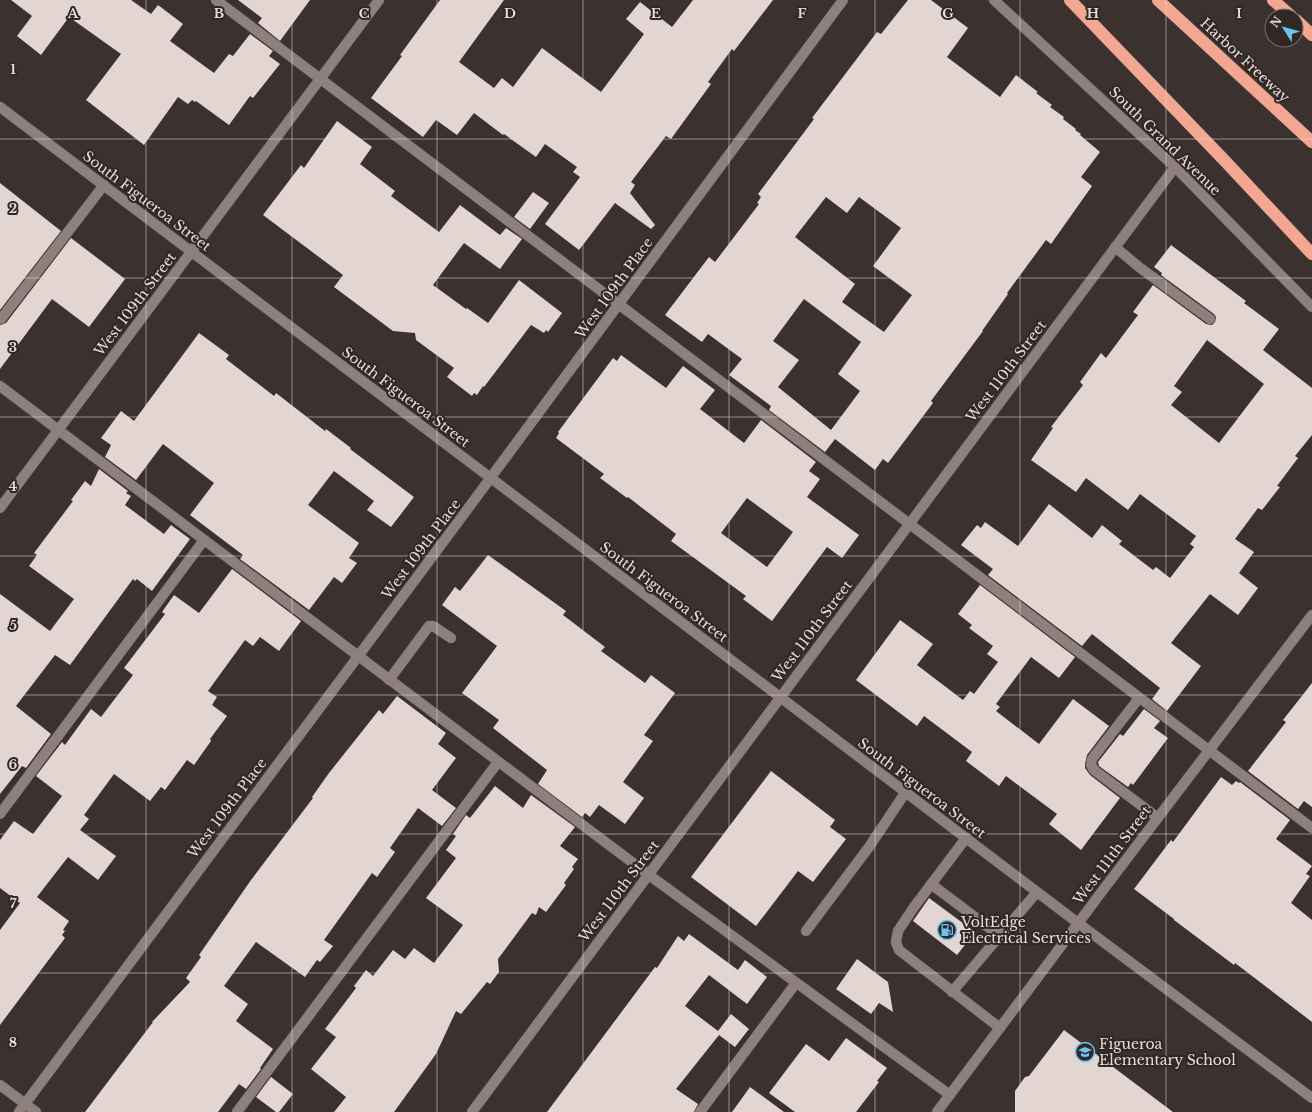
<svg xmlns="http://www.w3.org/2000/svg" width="1312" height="1112" viewBox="0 0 1312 1112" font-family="'Libre Baskerville',serif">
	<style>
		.building { fill: #e3d5d1; fill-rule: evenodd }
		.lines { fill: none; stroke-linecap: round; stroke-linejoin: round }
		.lane-casing { stroke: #59504d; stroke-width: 11 }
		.street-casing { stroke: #59504d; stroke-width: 11 }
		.secondary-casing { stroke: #59504d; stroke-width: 11 }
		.highway-casing { stroke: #59504d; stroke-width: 13 }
		.lane { stroke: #8d807d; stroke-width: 10 }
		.street { stroke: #8d807d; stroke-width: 10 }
		.secondary { stroke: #8d807d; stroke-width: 10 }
		.highway { stroke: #f3a793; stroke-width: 12 }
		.grid { fill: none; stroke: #e5dedc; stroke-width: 1; stroke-opacity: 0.55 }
		.labels { text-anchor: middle; stroke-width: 4; stroke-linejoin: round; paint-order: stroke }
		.street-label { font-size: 14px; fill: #e5dedc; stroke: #312724 }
		.poi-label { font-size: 14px; fill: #e5dedc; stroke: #312724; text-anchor: start }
		.grid-label { font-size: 13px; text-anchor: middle; font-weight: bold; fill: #e5dedc; stroke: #312724; stroke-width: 4; stroke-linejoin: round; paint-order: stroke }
	</style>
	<rect width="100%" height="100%" fill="#3b312e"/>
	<g class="building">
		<path d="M11,0H131L151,14L158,5L183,24L170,41L214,73L229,54L233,56L250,34L273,51L269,56L280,64L253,98L250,96L229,125L196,101L195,102L192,100L188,104L178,97L144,145L86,100L121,54L69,17L41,55L17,36L32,16Z"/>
		<path d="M238,0H310L280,41L258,23L262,18Z"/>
		<path d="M440,0H504L459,62L494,88L502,78L513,87L542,48L601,92L644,34L626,19L640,2L672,27L693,0H773L734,51L732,49L708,82L711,84L671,139L666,136L631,182L635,185L630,193L655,225L651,229L615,203L579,250L545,224L580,177L573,172L577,167L545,144L536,157L504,134L503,135L474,113L457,135L436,120L423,137L371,98L402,56L400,55Z"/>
		<path d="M908,0H931L968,28L947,57L1000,97L1016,75L1038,92L1036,93L1052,105L1050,107L1064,117L1063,119L1076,129L1075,130L1081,134L1080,135L1100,152L1081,177L1092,186L1051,244L1046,240L1007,293L1008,294L982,331H983L931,401L933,403L888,463L883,459L875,470L835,439L825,452L769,410L771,406L729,375L742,359L708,334L702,342L665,315L709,257L715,262L759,204L757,203L761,197L758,194L814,119L812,118L877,32L881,34ZM826,197L847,213L859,197L901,228L873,266L912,295L884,332L842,302L855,284L795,237ZM804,299L861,342L838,374L860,391L831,430L778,387L799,360L773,341Z"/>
		<path d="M337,121L372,147L360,164L395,191L391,196L439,232L460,205L500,235L506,228L522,239L500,269L464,243L433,285L466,309L467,308L488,323L519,280L562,313L548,332L546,330L544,333L531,325L484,387L483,386L477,395L474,393L472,396L447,377L454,368L416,340L415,333L393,331L334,287L343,275L263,215L301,165L304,168Z"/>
		<path d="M0,183L61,231L0,310Z"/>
		<path d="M533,192L549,203L530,229L514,217Z"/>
		<path d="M71,238L125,279L89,327L52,299L0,369V325L6,323Z"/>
		<path d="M1171,245L1246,301L1244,303L1279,329L1263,350L1312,388V435L1295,456L1298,458L1277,486L1280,487L1262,510L1258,508L1235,539L1254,552L1239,573L1258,588L1238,615L1210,594L1171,643L1201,666L1167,711L1152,699L1160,688L1092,634L1082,646L988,575L993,569L961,545L977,525L981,528L985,522L1018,546L1049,504L1092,538L1102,525L1122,541L1119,544L1153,570L1156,567L1170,578L1194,547L1190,544L1196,536L1140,494L1128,510L1086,478L1076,492L1031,460L1053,428L1051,427L1083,385L1080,382L1101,353L1106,358L1138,315L1133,312L1153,285L1206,324L1212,325L1215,322L1216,317L1214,314L1161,275L1162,273L1154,267ZM1207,340L1264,384L1219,443L1171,405L1182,392L1174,386Z"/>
		<path d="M199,333L229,355L226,359L274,396L276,393L325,431L326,429L351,448L350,449L414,497L391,527L367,510L374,501L334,471L308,505L359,543L349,558L357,563L342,583L334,577L309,610L240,559L243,555L190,515L214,483L163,444L136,480L105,457L111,445L101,438L121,411L134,421Z"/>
		<path d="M621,355L666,388L683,366L715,390L700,409L744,443L761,420L816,462L809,471L820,479L807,497L859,535L842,558L827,547L772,621L743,599L746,596L671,541L676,534L628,497L627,498L600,478L604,474L556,438L559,433L558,432L613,358L617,361ZM747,498L793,532L767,567L721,533Z"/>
		<path d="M99,469L128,491L126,493L131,496L125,505L164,534L171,525L190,539L152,591L137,579L135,581L133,579L70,665L55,655L16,706L51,734L26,768L22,766L0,794V594L50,631L74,599L29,566L37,555L34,553L73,501L71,500L85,481L91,486Z"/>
		<path d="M488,555L566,611L563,615L605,647L601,651L645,683L651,675L675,693L644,735L653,741L623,782L644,798L625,824L599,805L590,817L585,813L582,817L538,784L547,770L493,728L499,720L462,693L497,646L442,605L455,587L460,591Z"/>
		<path d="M232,569L301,621L279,651L260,637L253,646L245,640L208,691L217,697L212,705L227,716L210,739L211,741L194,765L187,760L165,790L161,787L150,801L114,774L84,815L89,819L80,830L116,856L98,880L68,857L37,897L69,921L63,930L65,931L62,935L65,938L0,1025V930L20,903L0,888V840L14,821L33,834L62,796L36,776L62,742L65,745L91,709L101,717L133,675L124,668L165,614L162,612L174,595L199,613Z"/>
		<path d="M980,585L1075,657L1059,678L1031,657L996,704L1000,707L996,711L1039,744L1073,699L1109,726L1087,755L1085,764V768L1090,775L1120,798L1081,850L1049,824L1057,814L1006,776L999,786L966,761L972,752L924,716L917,726L856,680L900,620L933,644L917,665L963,700L970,691L974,694L998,662L987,654L993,646L969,628L972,625L958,614Z"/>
		<path d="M1312,683V807L1304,801L1298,809L1248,771L1286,722L1283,720Z"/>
		<path d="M397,696L446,733L438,744L456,758L432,790L456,808L442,826L418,808L390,848L395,852L377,877L372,873L324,940L333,946L320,962L317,960L305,977L256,942L224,986L248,1004L236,1021L273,1049L260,1068L261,1069L246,1089L239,1084L218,1112H85L153,1022H152L190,982L186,978L201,957L199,955L251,880L313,798L312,797L329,773L379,710L383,714Z"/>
		<path d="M1144,709L1160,721L1154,728L1168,738L1133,785L1131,783L1128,787L1099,766L1098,762L1120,734L1123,736Z"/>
		<path d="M771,771L835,820L830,827L846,839L813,882L798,871L756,926L691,877Z"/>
		<path d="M1221,777L1232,785L1236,781L1239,783L1240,782L1290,820L1276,839L1312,866L1306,874L1310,876L1291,903L1312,920V1022L1235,963L1234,965L1174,920V919L1134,889L1171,840L1173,842Z"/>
		<path d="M495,786L523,808L531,795L575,827L560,846L578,859L572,867L574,869L564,883L566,885L546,912L539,907L536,915L532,913L498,959L499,972L490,984L487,982L461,1014L456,1011L436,1054L394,1112H334L346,1097L311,1069L336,1037L325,1029L356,988L354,986L366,970L373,976L393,950L405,959L414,948L434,963L463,925L426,898L456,858L446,850L456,836L453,834L466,815L470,818Z"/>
		<path d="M929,898L975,932L957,955L913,921Z"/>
		<path d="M689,934L738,970L745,960L767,977L747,1004L709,975L685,1006L718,1031L731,1014L749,1029L735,1047L719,1035L676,1089L698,1104L694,1112H547L655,967L657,968L678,936L684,941Z"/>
		<path d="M857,959L888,982L893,1012L879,1003L871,1014L836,989Z"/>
		<path d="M1064,1030L1173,1112H1015V1091L1025,1077L1029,1076Z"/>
		<path d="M846,1038L887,1068L877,1081L879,1082L856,1112H795L769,1093L806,1044L829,1061Z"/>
		<path d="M271,1077L293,1094L279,1112H276L256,1097Z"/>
		<path d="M750,1087L784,1112H732Z"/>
	</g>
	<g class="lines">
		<defs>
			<g id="lane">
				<path d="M216,0L1312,828"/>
				<path d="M1115,247L1139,267L1210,319"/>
				<path d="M1,319L104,185"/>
				<path d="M0,386L649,875L950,1095"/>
				<path d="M389,680L429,626H433L451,638"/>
				<path d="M1139,698L1092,759L1091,765L1094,770L1158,818"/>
				<path d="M0,814L204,540"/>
				<path d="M966,838L914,907L898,931L896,942L899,950L1000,1028"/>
				<path d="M931,884L1000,936"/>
				<path d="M806,931L869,847L905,793"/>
				<path d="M952,992L1037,892"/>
				<path d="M237,1112L498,762"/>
				<path d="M700,1112L796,983"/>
			</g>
			<g id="street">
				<path d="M994,0L1175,167L1312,307"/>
				<path d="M0,508L379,0"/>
				<path d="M0,1085L36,1112"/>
				<path d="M19,1112L458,522L843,0"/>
				<path d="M472,1112L1175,167"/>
				<path d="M937,1112L1106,886L1312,615"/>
			</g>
			<path id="secondary" d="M0,107L623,578L1078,923L1312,1098"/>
			<g id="highway">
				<path d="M1070,0L1226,162L1312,254"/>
				<path d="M1158,0L1312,142"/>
				<path d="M1273,0L1291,16"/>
				<path d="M1296,20L1312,35"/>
			</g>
		</defs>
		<use href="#lane" class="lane-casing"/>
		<use href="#street" class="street-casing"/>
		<use href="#secondary" class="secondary-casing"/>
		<use href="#highway" class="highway-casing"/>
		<use href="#lane" class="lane"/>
		<use href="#street" class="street"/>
		<use href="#secondary" class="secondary"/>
		<use href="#highway" class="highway"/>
	</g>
	<path class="grid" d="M146,0V1112M292,0V1112M437,0V1112M583,0V1112M729,0V1112M875,0V1112M1020,0V1112M1166,0V1112M0,139H1312M0,278H1312M0,417H1312M0,556H1312M0,695H1312M0,834H1312M0,973H1312"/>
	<defs>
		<symbol id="fuel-ring" viewBox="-11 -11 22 22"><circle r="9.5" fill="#312724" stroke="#6ac3f1" stroke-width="1.5"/><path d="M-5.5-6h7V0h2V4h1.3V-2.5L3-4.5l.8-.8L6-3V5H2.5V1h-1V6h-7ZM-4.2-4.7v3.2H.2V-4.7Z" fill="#6ac3f1"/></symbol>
		<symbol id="school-ring" viewBox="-11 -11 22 22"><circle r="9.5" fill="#312724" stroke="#6ac3f1" stroke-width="1.5"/><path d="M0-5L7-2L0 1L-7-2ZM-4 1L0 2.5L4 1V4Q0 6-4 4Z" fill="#6ac3f1"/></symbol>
	</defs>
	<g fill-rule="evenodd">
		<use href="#fuel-ring" x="936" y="919" width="22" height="22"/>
		<use href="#school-ring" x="1074" y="1041" width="22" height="22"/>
	</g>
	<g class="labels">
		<g class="street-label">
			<text transform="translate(1245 60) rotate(43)" y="5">Harbor Freeway</text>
			<text transform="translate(1165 141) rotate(44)" y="5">South Grand Avenue</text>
			<text transform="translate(147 201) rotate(37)" y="5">South Figueroa Street</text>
			<text transform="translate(614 288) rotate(-54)" y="5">West 109th Place</text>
			<text transform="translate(135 304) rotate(-53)" y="5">West 109th Street</text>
			<text transform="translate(1006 371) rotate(-53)" y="5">West 110th Street</text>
			<text transform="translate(406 397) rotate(37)" y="5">South Figueroa Street</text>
			<text transform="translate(421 549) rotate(-53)" y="5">West 109th Place</text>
			<text transform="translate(664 592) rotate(37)" y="5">South Figueroa Street</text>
			<text transform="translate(812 631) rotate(-53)" y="5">West 110th Street</text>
			<text transform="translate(922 788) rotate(37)" y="5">South Figueroa Street</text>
			<text transform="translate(227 808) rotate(-53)" y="5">West 109th Place</text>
			<text transform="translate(1112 855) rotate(-53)" y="5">West 111th Street</text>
			<text transform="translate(619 891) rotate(-53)" y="5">West 110th Street</text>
		</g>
		<g class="poi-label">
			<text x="961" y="927">VoltEdge<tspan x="961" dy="16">Electrical Services</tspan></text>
			<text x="1099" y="1049">Figueroa<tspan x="1099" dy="16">Elementary School</tspan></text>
		</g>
	</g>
	<g class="grid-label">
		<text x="73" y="18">A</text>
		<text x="219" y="18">B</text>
		<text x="364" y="18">C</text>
		<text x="510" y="18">D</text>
		<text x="656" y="18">E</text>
		<text x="802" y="18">F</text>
		<text x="948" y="18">G</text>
		<text x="1093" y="18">H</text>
		<text x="1239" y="18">I</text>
		<text x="13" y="74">1</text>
		<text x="13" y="213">2</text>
		<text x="13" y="352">3</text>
		<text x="13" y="491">4</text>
		<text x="13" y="630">5</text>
		<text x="13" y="769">6</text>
		<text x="13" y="908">7</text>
		<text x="13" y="1047">8</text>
	</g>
	<g transform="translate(1284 28) rotate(307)"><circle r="19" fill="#312724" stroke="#79706e"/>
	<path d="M0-3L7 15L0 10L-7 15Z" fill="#6ac3f1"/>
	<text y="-6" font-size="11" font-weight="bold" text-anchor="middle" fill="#e5dedc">N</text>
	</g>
</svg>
